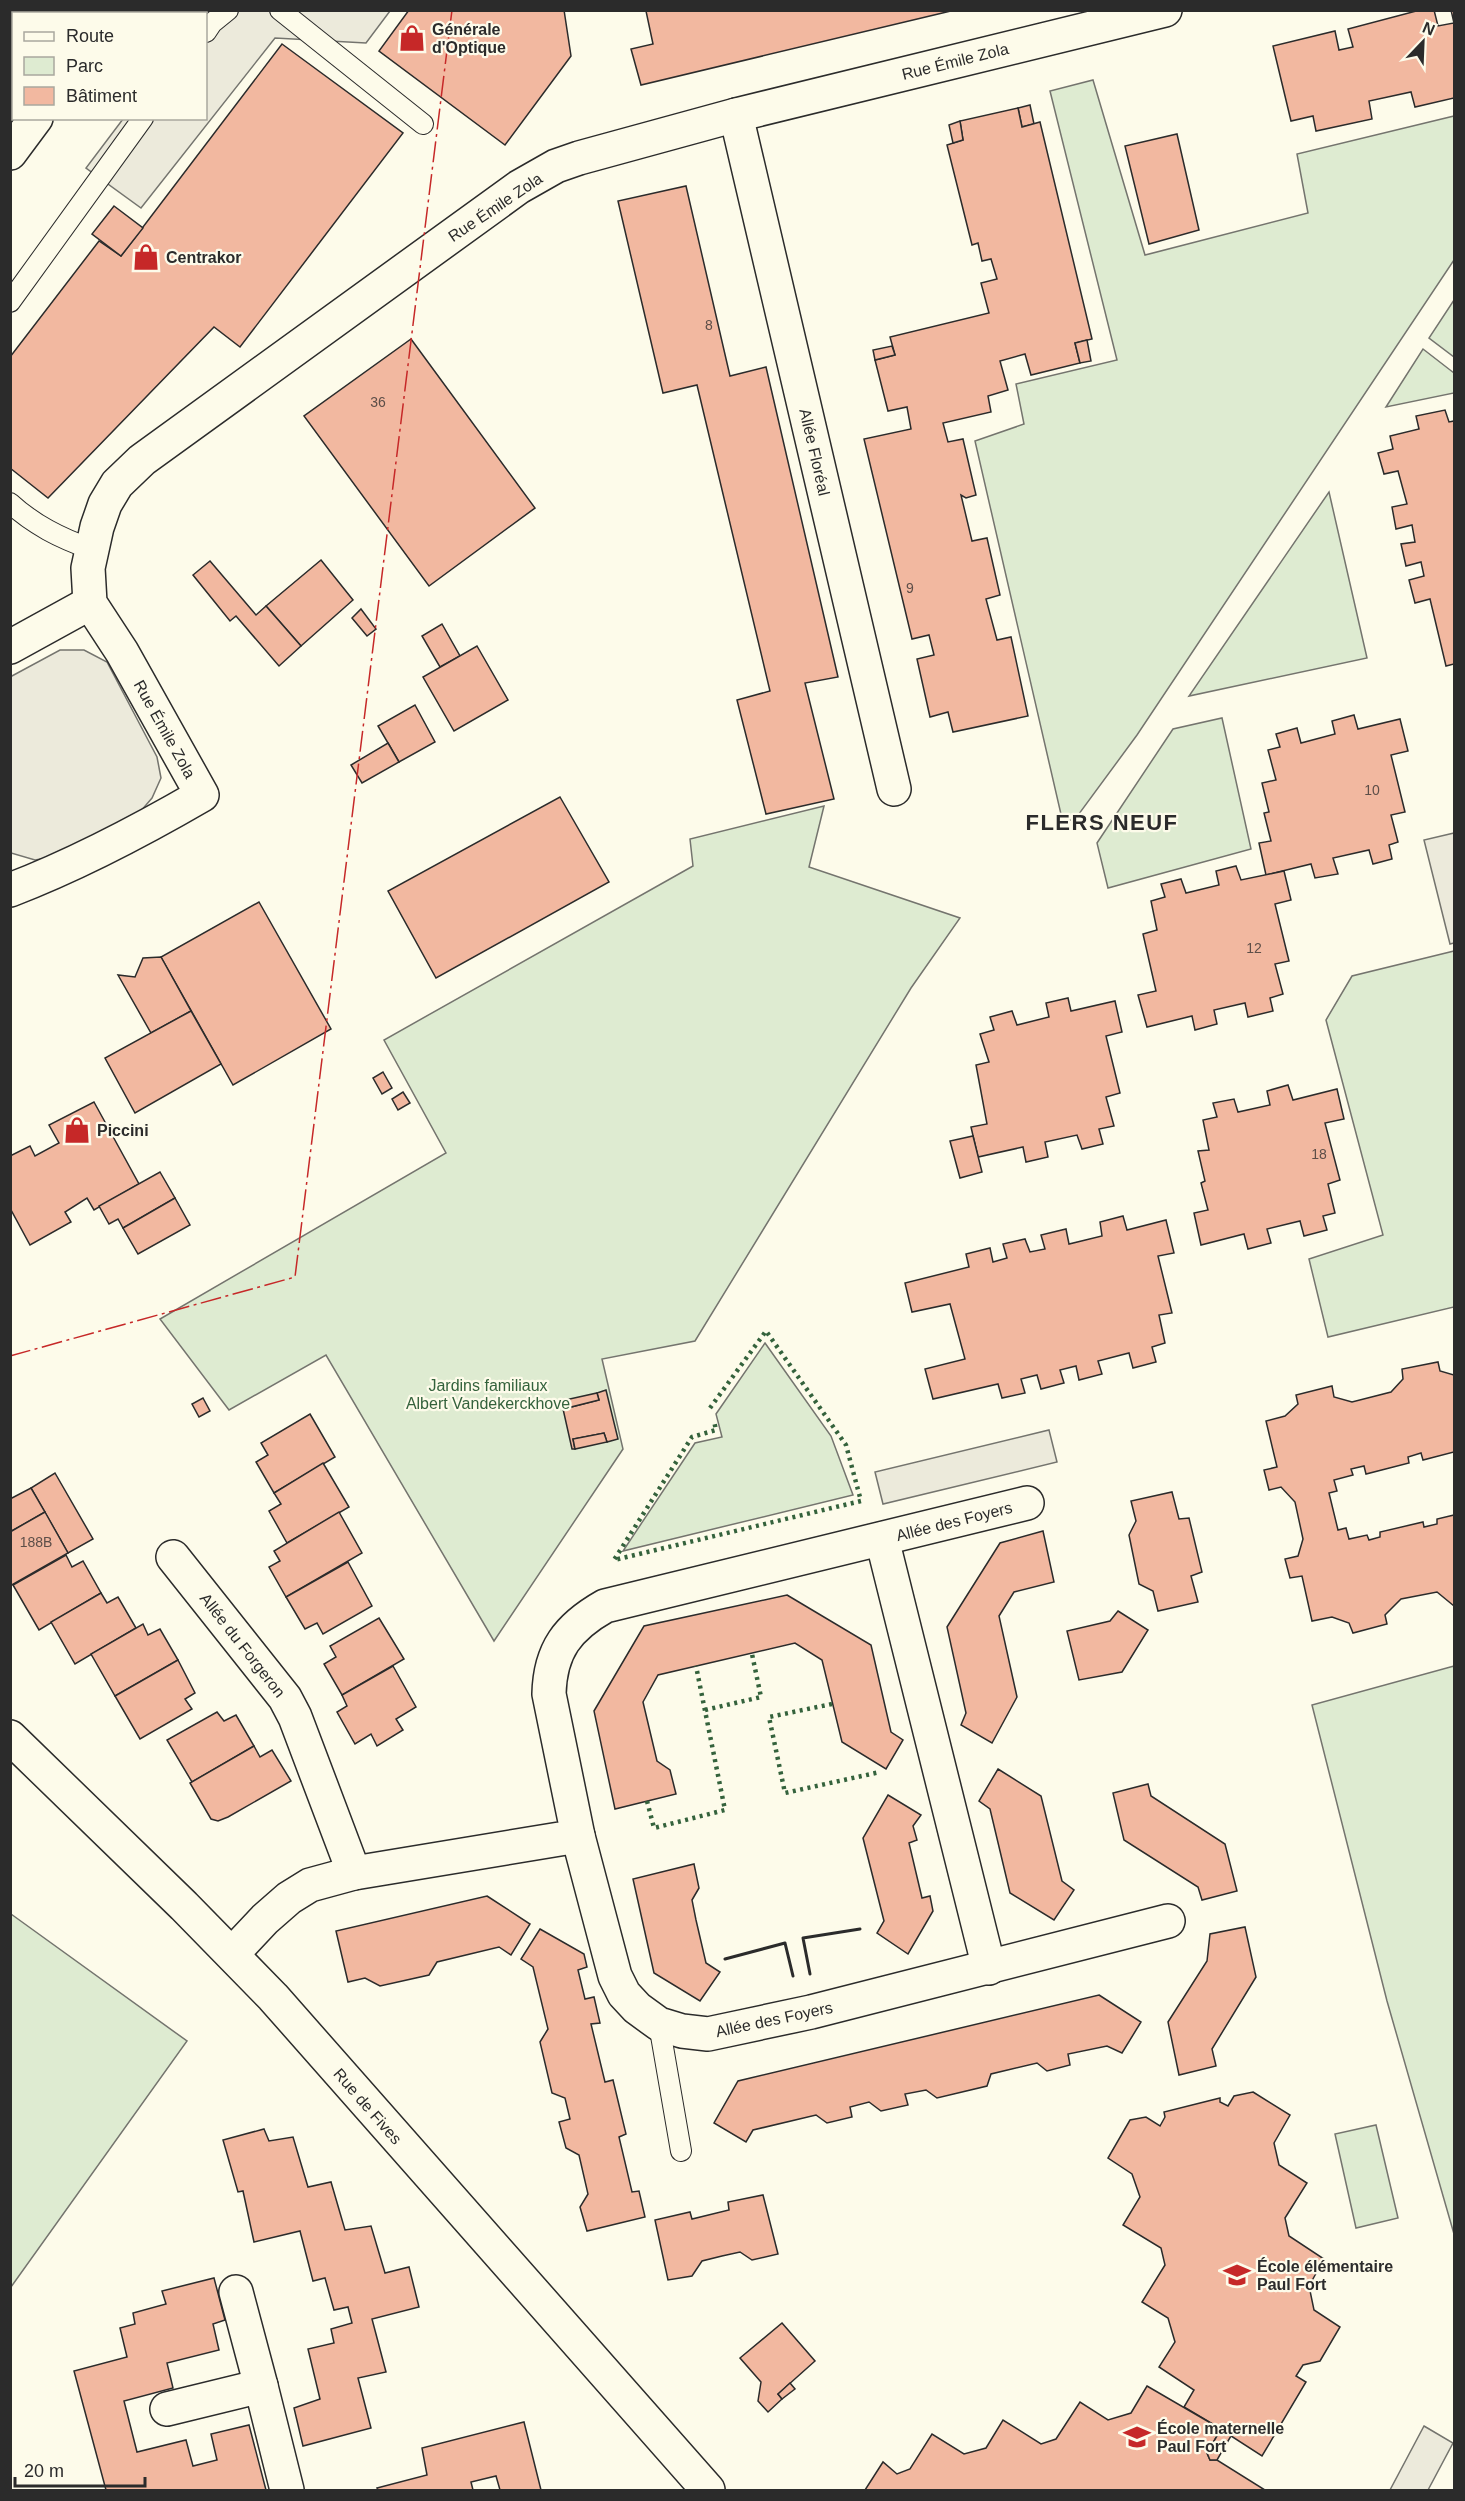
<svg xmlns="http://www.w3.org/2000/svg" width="1465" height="2501" viewBox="0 0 1465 2501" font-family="Arial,sans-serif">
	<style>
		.green { fill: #deebd1; stroke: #74746e; stroke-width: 1.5 }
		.parking { fill: #eceadb; stroke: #74746e; stroke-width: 1.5 }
		.building { fill: #f2b8a0; stroke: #2b2b2b; stroke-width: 1.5 }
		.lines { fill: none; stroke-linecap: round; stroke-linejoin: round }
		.lane-casing { stroke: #2b2b2b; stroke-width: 22 }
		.street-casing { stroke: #2b2b2b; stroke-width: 36 }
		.primary-casing { stroke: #2b2b2b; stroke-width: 36 }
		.lane { stroke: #fdfbea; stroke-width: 20 }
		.street { stroke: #fdfbea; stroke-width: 33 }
		.primary { stroke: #fdfbea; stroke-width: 33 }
		.hedge { stroke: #34623c; stroke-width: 4.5; stroke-dasharray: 3 4.5; stroke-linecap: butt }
		.wall { stroke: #2b2b2b; stroke-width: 3 }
		.power { stroke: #c62828; stroke-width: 1.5; stroke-dasharray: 21 4.5 3 4.5; stroke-linecap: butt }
		.labels { text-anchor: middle; stroke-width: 4.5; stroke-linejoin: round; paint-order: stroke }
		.number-label { font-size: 14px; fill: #5d4e48 }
		.poi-label { font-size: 16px; font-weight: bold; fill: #2b2b2b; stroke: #fdfbea; text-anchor: start }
		.street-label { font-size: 16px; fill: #2b2b2b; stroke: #fdfbea }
		.park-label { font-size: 16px; fill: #34623c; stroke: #fdfbea }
		.district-label { font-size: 22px; font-weight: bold; letter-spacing: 1.5px; fill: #2b2b2b; stroke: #fdfbea }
	</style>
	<rect width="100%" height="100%" fill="#fdfbea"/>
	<g class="green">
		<path d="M1093,80L1145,255L1308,213L1297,154L1454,116V260L1137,735L1076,818L1063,823L975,441L1024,424L1016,384L1117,360L1050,91Z"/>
		<path d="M1454,300V357L1429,338Z"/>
		<path d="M1423,349L1454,373V393L1386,407Z"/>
		<path d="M1329,492L1367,658L1189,696Z"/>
		<path d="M1222,718L1251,849L1108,888L1097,843L1173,729Z"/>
		<path d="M824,806L809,867L960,918L911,988L695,1341L602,1359L623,1449L494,1641L326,1355L229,1410L160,1319L446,1153L384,1040L693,866L690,839Z"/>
		<path d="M1454,951V1307L1328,1337L1309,1259L1383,1235L1326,1020L1352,976Z"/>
		<path d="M765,1343L831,1436L853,1495L623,1551L695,1443L722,1437L716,1414Z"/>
		<path d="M1454,1666V2234L1387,2001L1312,1705Z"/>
		<path d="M11,1914L187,2041L11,2287Z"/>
		<path d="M1376,2125L1398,2218L1356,2228L1335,2134Z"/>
	</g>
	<g class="parking">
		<path d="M206,11H390L366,43L275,38L141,208L86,168L123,119L206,118V14L203,13Z"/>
		<path d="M60,650H84L107,662L157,757L161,778L152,798L140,812L53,857L35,860L11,853L10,677Z"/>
		<path d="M1454,833V943L1450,944L1424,840Z"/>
		<path d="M1049,1430L1057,1462L883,1504L875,1472Z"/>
		<path d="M1424,2426L1453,2443L1428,2490H1390Z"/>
	</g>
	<g class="building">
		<path d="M409,10H564L571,56L505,145L379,51Z"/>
		<path d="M955,10L641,85L631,49L653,44L646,11L649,10Z"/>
		<path d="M1420,10H1434L1438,26L1454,23L1451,10H1454V98L1415,107L1411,92L1369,101L1372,119L1316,131L1313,116L1291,121L1273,46L1335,31L1339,50L1353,47L1348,29Z"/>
		<path d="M282,44L403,133L240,347L214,327L48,498L10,468V357L99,241L121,256Z"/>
		<path d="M1030,105L1034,124L1022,127L1018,108Z"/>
		<path d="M1018,108L1022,127L1040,122L1092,339L1075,343L1080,363L1031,375L1025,354L1000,361L1008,390L988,396L991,412L943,423L948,442L963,439L976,495L966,498L961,495L972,541L987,538L1000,595L986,599L997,640L1011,637L1028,716L953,732L948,712L930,717L917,659L934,655L929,635L912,639L864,439L911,429L907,407L888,411L875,360L895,355L890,337L989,313L981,283L997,279L991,259L982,261L978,243L972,245L947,145L963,140L960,121Z"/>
		<path d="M960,121L963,140L953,143L949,125Z"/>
		<path d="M1177,134L1199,230L1149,244L1125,146Z"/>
		<path d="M686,186L730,376L766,367L838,677L805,683L834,799L766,814L737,700L770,691L697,385L663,393L618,201Z"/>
		<path d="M114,206L143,228L121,256L92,234Z"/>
		<path d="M411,339L535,508L429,586L304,416Z"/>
		<path d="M1087,340L1091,361L1080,363L1075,343Z"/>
		<path d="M892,346L895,355L875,360L873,350Z"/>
		<path d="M1445,410L1449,422L1454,421V664L1446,666L1430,599L1415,603L1409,580L1424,576L1421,562L1406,566L1401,544L1415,542L1412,525L1396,529L1392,507L1407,504L1398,471L1384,474L1378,453L1393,449L1390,436L1419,429L1416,416Z"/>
		<path d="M321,560L353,600L301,646L266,606Z"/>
		<path d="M210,561L256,615L266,606L301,646L279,666L236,616L230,621L193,575Z"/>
		<path d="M361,609L376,629L367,636L352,618Z"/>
		<path d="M442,624L460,656L440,667L422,636Z"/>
		<path d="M477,646L508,700L454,731L423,677Z"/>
		<path d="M415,705L435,742L399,762L378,726Z"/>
		<path d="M1354,715L1358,729L1400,719L1408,751L1391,755L1405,812L1391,815L1398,842L1389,845L1392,859L1373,864L1369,850L1333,858L1338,874L1315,878L1311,864L1266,875L1259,843L1271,841L1264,813L1269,812L1262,783L1276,780L1268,750L1280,747L1276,734L1297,728L1301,743L1335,734L1332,721Z"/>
		<path d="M388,743L399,762L362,783L351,765Z"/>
		<path d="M560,797L609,882L436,978L388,891Z"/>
		<path d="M1236,866L1241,880L1284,871L1291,900L1275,904L1289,961L1275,964L1283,994L1270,998L1273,1011L1248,1017L1245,1003L1214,1010L1217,1024L1195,1030L1192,1016L1147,1027L1138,995L1156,991L1143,934L1157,930L1151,901L1165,897L1161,884L1181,879L1186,893L1219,885L1216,871Z"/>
		<path d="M259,902L331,1029L233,1085L161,957Z"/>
		<path d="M161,957L191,1011L151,1033L118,975L135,977L143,958Z"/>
		<path d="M1068,998L1071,1011L1115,1001L1122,1032L1106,1036L1120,1093L1106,1097L1114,1126L1099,1129L1103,1144L1082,1149L1077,1135L1045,1142L1048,1157L1026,1162L1023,1147L978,1157L971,1127L987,1124L976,1065L989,1062L980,1034L994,1030L990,1017L1012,1011L1017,1025L1049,1017L1046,1003Z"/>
		<path d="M191,1011L221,1064L135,1113L105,1058Z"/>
		<path d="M383,1072L392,1088L382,1094L373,1078Z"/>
		<path d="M1288,1085L1293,1100L1337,1089L1344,1119L1325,1123L1340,1180L1328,1184L1335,1213L1323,1216L1327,1230L1304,1236L1300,1221L1267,1229L1271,1243L1248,1249L1244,1234L1201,1245L1194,1213L1208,1210L1201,1183L1205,1181L1198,1151L1209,1150L1203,1120L1217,1117L1213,1103L1234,1099L1238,1112L1270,1105L1267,1091Z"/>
		<path d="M403,1092L410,1103L398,1110L392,1099Z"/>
		<path d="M94,1102L139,1184L94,1210L87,1198L65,1212L71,1222L30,1245L10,1208V1156L30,1146L35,1156L59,1143L49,1125Z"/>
		<path d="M973,1136L982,1172L960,1178L950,1141Z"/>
		<path d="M160,1172L175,1198L123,1228L118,1219L109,1224L99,1206Z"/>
		<path d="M175,1198L190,1225L138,1254L123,1228Z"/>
		<path d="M1123,1216L1127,1230L1166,1220L1174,1253L1158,1256L1172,1313L1159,1315L1165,1343L1152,1347L1156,1362L1133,1368L1129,1353L1098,1361L1102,1374L1079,1380L1076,1366L1060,1370L1064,1383L1041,1389L1037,1375L1021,1379L1025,1393L1002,1398L998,1384L933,1399L925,1369L965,1359L950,1304L912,1312L905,1283L969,1267L966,1254L990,1248L993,1262L1007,1258L1003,1244L1025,1239L1030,1252L1045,1249L1041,1235L1066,1229L1069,1244L1102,1236L1100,1222Z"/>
		<path d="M1438,1362L1440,1371L1454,1375V1452L1423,1460L1421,1453L1408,1457L1409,1463L1366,1474L1364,1466L1351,1469L1353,1475L1334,1480L1337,1491L1329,1493L1338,1530L1346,1528L1349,1539L1367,1535L1369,1540L1380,1537V1532L1423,1522L1424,1527L1437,1524V1519L1454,1515V1606L1437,1592L1401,1599L1385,1615L1387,1624L1353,1633L1349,1623L1332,1617L1312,1621L1302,1576L1290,1578L1285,1559L1298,1556L1303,1539L1295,1502L1281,1487L1269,1490L1264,1470L1277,1467L1266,1421L1285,1416L1298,1404L1296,1395L1332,1386L1334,1397L1352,1402L1391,1392L1403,1379L1402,1369Z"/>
		<path d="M606,1390L618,1439L607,1442L604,1433L573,1439L575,1449H572L561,1400H565L567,1408L599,1400L597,1393Z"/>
		<path d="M597,1393L599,1400L567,1408L565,1400Z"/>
		<path d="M203,1398L210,1411L199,1417L192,1404Z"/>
		<path d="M310,1414L335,1457L274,1493L256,1462L268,1455L261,1443Z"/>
		<path d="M604,1433L607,1442L575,1449L573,1439Z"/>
		<path d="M323,1463L349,1507L287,1543L269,1511L281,1504L274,1493Z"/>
		<path d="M55,1473L93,1539L68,1553L31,1488Z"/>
		<path d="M31,1488L45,1512L10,1532V1499Z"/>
		<path d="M1172,1492L1179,1519L1189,1518L1202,1572L1191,1576L1198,1602L1158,1611L1153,1591L1139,1584L1129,1535L1136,1521L1131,1501Z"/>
		<path d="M45,1512L68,1553L10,1586V1532Z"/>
		<path d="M339,1512L362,1553L286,1597L269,1567L280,1561L274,1551Z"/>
		<path d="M1043,1531L1054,1582L1014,1592L999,1616L1017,1697L992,1743L961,1725L966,1713L947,1627L1000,1543Z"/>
		<path d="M66,1555L72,1567L83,1561L101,1593L39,1630L13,1585Z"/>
		<path d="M348,1562L372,1606L323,1634L317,1623L305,1629L286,1597Z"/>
		<path d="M101,1593L107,1603L118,1597L136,1628L75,1664L51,1622Z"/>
		<path d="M787,1595L871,1645L891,1732L903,1740L886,1769L842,1742L822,1660L795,1643L658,1675L643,1702L657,1761L670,1770L676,1794L615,1809L594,1711L644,1626Z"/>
		<path d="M1118,1611L1148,1630L1122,1672L1079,1680L1067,1631L1110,1621Z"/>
		<path d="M379,1618L404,1659L342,1695L324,1664L336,1657L330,1646Z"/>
		<path d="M143,1624L148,1635L160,1629L178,1660L115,1696L91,1654Z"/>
		<path d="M178,1660L195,1693L185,1699L192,1709L140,1739L115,1696Z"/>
		<path d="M393,1666L416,1707L396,1719L403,1730L377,1746L371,1734L355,1744L337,1712L347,1706L342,1695Z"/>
		<path d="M217,1712L224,1721L236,1715L254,1746L192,1782L167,1740Z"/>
		<path d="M254,1746L260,1757L272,1750L291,1781L228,1817L218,1821L211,1819L190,1783Z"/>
		<path d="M998,1769L1041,1796L1062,1881L1074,1890L1054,1920L1010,1893L990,1809L979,1801Z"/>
		<path d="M1148,1784L1151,1796L1225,1844L1237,1891L1202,1900L1198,1887L1124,1840L1113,1793Z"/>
		<path d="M888,1795L921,1815L913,1826L917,1840L909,1843L922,1898L930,1896L933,1911L908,1954L877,1933L884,1921L863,1838Z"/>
		<path d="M694,1864L699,1888L692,1900L696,1920L706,1963L720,1972L700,2001L654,1973L633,1879Z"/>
		<path d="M487,1896L530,1924L511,1955L499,1947L437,1962L429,1975L380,1986L365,1978L348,1982L336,1931Z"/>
		<path d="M1245,1927L1256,1977L1212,2049L1216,2066L1179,2075L1168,2022L1207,1961L1210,1934Z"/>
		<path d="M540,1929L584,1954L587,1967L578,1970L585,1999L594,1997L600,2023L591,2024L605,2082L613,2080L626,2134L619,2137L632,2192L639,2191L645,2217L587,2231L580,2207L588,2194L579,2155L566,2148L559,2122L570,2119L565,2098L552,2093L540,2042L548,2029L533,1967L521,1959Z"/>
		<path d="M1099,1995L1141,2022L1122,2053L1107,2046L1068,2054L1070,2065L1047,2071L1037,2063L991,2074L987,2086L937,2098L926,2090L905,2094L908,2105L881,2111L869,2102L850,2107L852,2117L827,2123L816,2115L753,2130L746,2142L714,2123L738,2081Z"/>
		<path d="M1253,2092L1290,2115L1274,2143L1279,2165L1307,2183L1285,2218L1289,2236L1324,2259L1309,2286L1314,2310L1340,2327L1320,2361L1303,2365L1296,2376L1306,2382L1262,2456L1231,2436L1228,2430L1221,2429L1184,2407L1194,2390L1159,2367L1175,2342L1168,2318L1142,2302L1165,2265L1161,2248L1123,2225L1140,2197L1132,2174L1108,2158L1130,2120L1146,2117L1160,2126L1165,2117L1164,2112L1220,2098V2102L1228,2106L1234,2096Z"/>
		<path d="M264,2129L269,2141L293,2137L308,2187L331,2182L345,2230L371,2226L385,2273L409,2267L419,2307L372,2319L386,2372L358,2378L371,2428L303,2446L294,2408L320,2399L308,2349L334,2343L331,2329L352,2323L348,2307L334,2310L325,2278L313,2281L300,2231L254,2242L243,2191L238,2192L223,2140Z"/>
		<path d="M763,2195L778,2254L752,2260L740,2252L722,2256L702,2261L692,2276L668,2280L655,2220L690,2212L692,2219L729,2210L728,2202Z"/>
		<path d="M214,2278L225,2320L213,2324L219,2350L167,2363L173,2388L124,2401L137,2452L186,2440L193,2466L217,2460L211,2434L249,2425L266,2490H106L74,2371L127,2357L120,2328L135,2324L133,2313L166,2304L162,2291Z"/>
		<path d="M782,2323L815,2361L778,2394L782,2399L768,2412L758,2401L761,2382L740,2358Z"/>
		<path d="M790,2383L795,2389L782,2399L778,2394Z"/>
		<path d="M1147,2386L1221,2429L1207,2453L1210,2460H1217L1265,2490H865L883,2462L897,2474L910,2469L932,2434L964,2454L986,2448L1003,2420L1041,2444L1056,2439L1080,2402L1108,2420L1131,2413Z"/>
		<path d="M524,2422L541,2490H500L496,2476L471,2482L473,2490H378L377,2488L427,2475L422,2448Z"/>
		<path d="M1221,2429L1228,2430L1231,2436L1217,2460H1210L1207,2453Z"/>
	</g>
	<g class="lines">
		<defs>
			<g id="lane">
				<path d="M280,10L423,124"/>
				<path d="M206,32L212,23L228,10"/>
				<path d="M10,302L143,118"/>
				<path d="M10,503C34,525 60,538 91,549"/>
				<path d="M659,2024L681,2151"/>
			</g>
			<g id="street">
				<path d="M736,115L894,789"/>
				<path d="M10,647L90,603"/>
				<path d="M10,890C78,864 140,831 202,795L122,652L90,603L88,568L97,527L105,504L117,484L142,460L519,187L556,166L579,158L736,115L1165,10"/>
				<path d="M882,1539L989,1968"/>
				<path d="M173,1557L285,1698L295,1717L354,1873"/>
				<path d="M10,1737L184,1906L273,1997L708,2490"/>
				<path d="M578,1836L615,1976L624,1994L637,2008L659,2024L682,2031L708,2034L811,2012L1168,1921"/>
				<path d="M232,1954L265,1919L289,1898L310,1885L354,1873L578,1836L549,1694C550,1650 568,1627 605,1606L1027,1503"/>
				<path d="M236,2292L261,2386"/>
				<path d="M167,2409L261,2386L287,2490"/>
			</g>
			<g id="primary">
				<path d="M93,14L95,10"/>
				<path d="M125,14L128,10"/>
				<path d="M10,16L15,10"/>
				<path d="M10,153L36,118"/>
			</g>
		</defs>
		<use href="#lane" class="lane-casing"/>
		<use href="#street" class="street-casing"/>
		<use href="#primary" class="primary-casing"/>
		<use href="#lane" class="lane"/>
		<use href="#street" class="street"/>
		<use href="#primary" class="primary"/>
		<g class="hedge">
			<path d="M710,1408L766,1331L846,1445L861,1501L614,1560L692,1437L716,1430L714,1421"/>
			<path d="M832,1704L769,1717L785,1793L880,1772"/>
			<path d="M705,1710L761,1697L752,1654"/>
			<path d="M647,1801L654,1828L725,1810L696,1666"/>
		</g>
		<g class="wall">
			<path d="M725,1959L785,1943L793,1976"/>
			<path d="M810,1974L803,1938L860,1929"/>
		</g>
		<path class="power" d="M10,1356L295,1277L452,10"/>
	</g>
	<defs>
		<symbol id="shop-bare" viewBox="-9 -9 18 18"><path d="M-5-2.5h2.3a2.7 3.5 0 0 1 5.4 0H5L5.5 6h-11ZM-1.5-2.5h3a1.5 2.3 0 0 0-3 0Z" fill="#c62828" stroke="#fdfbea" stroke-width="2.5" paint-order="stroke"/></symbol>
		<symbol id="school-bare" viewBox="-9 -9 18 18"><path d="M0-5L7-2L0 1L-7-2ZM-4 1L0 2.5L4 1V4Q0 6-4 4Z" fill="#c62828" stroke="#fdfbea" stroke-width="2.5" paint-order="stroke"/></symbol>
	</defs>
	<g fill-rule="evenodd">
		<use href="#shop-bare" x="393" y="19" width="38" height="38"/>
		<use href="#shop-bare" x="127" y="238" width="38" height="38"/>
		<use href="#shop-bare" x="58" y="1111" width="38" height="38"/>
		<use href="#school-bare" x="1218" y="2256" width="38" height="38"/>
		<use href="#school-bare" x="1118" y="2418" width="38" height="38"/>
	</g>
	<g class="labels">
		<g class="number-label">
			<text x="709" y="330">8</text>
			<text x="378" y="407">36</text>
			<text x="910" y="593">9</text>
			<text x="1372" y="795">10</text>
			<text x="1254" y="953">12</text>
			<text x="1319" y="1159">18</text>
			<text x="36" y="1547">188B</text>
		</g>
		<g class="poi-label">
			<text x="432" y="35">Générale<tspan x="432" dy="18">d'Optique</tspan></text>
			<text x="166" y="263">Centrakor</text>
			<text x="97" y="1136">Piccini</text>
			<text x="1257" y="2272">École élémentaire<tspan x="1257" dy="18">Paul Fort</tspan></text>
			<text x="1157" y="2434">École maternelle<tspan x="1157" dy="18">Paul Fort</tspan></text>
		</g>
		<g class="street-label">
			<text transform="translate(955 61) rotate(-14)" y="6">Rue Émile Zola</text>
			<text transform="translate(495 207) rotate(-34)" y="6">Rue Émile Zola</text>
			<text transform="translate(815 452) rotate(77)" y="6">Allée Floréal</text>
			<text transform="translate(165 729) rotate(61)" y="6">Rue Émile Zola</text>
			<text transform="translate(954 1521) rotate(-14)" y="6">Allée des Foyers</text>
			<text transform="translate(243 1645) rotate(52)" y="6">Allée du Forgeron</text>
			<text transform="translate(774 2019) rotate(-12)" y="6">Allée des Foyers</text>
			<text transform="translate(368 2106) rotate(49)" y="6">Rue de Fives</text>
		</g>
		<g class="park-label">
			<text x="488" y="1391">Jardins familiaux<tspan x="488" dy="18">Albert Vandekerckhove</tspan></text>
		</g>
		<g class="district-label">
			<text x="1102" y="830">FLERS NEUF</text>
		</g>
	</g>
	<rect width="1465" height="2501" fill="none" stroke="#2b2b2b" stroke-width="24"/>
	<rect x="12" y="12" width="195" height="108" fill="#fdfbea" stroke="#a9a89e" stroke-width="1.5"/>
	<rect x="24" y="32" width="30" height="9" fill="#fdfbea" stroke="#a9a89e" stroke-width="1.5"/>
	<text x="66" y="42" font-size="18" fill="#2b2b2b">Route</text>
	<rect x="24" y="57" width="30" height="18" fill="#deebd1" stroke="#a9a89e" stroke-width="1.5"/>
	<text x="66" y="72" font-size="18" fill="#2b2b2b">Parc</text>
	<rect x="24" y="87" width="30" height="18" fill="#f2b8a0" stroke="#a9a89e" stroke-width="1.5"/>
	<text x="66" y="102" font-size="18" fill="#2b2b2b">Bâtiment</text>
	<g transform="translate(1423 42) rotate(23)" stroke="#fdfbea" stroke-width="4.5" paint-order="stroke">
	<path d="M0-4.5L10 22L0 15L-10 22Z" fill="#2b2b2b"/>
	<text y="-9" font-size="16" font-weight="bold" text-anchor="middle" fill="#2b2b2b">N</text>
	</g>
	<path d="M15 2477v9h130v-9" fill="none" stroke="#2b2b2b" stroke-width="3"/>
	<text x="24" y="2477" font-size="18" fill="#2b2b2b" stroke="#fdfbea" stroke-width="4.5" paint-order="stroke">20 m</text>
</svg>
